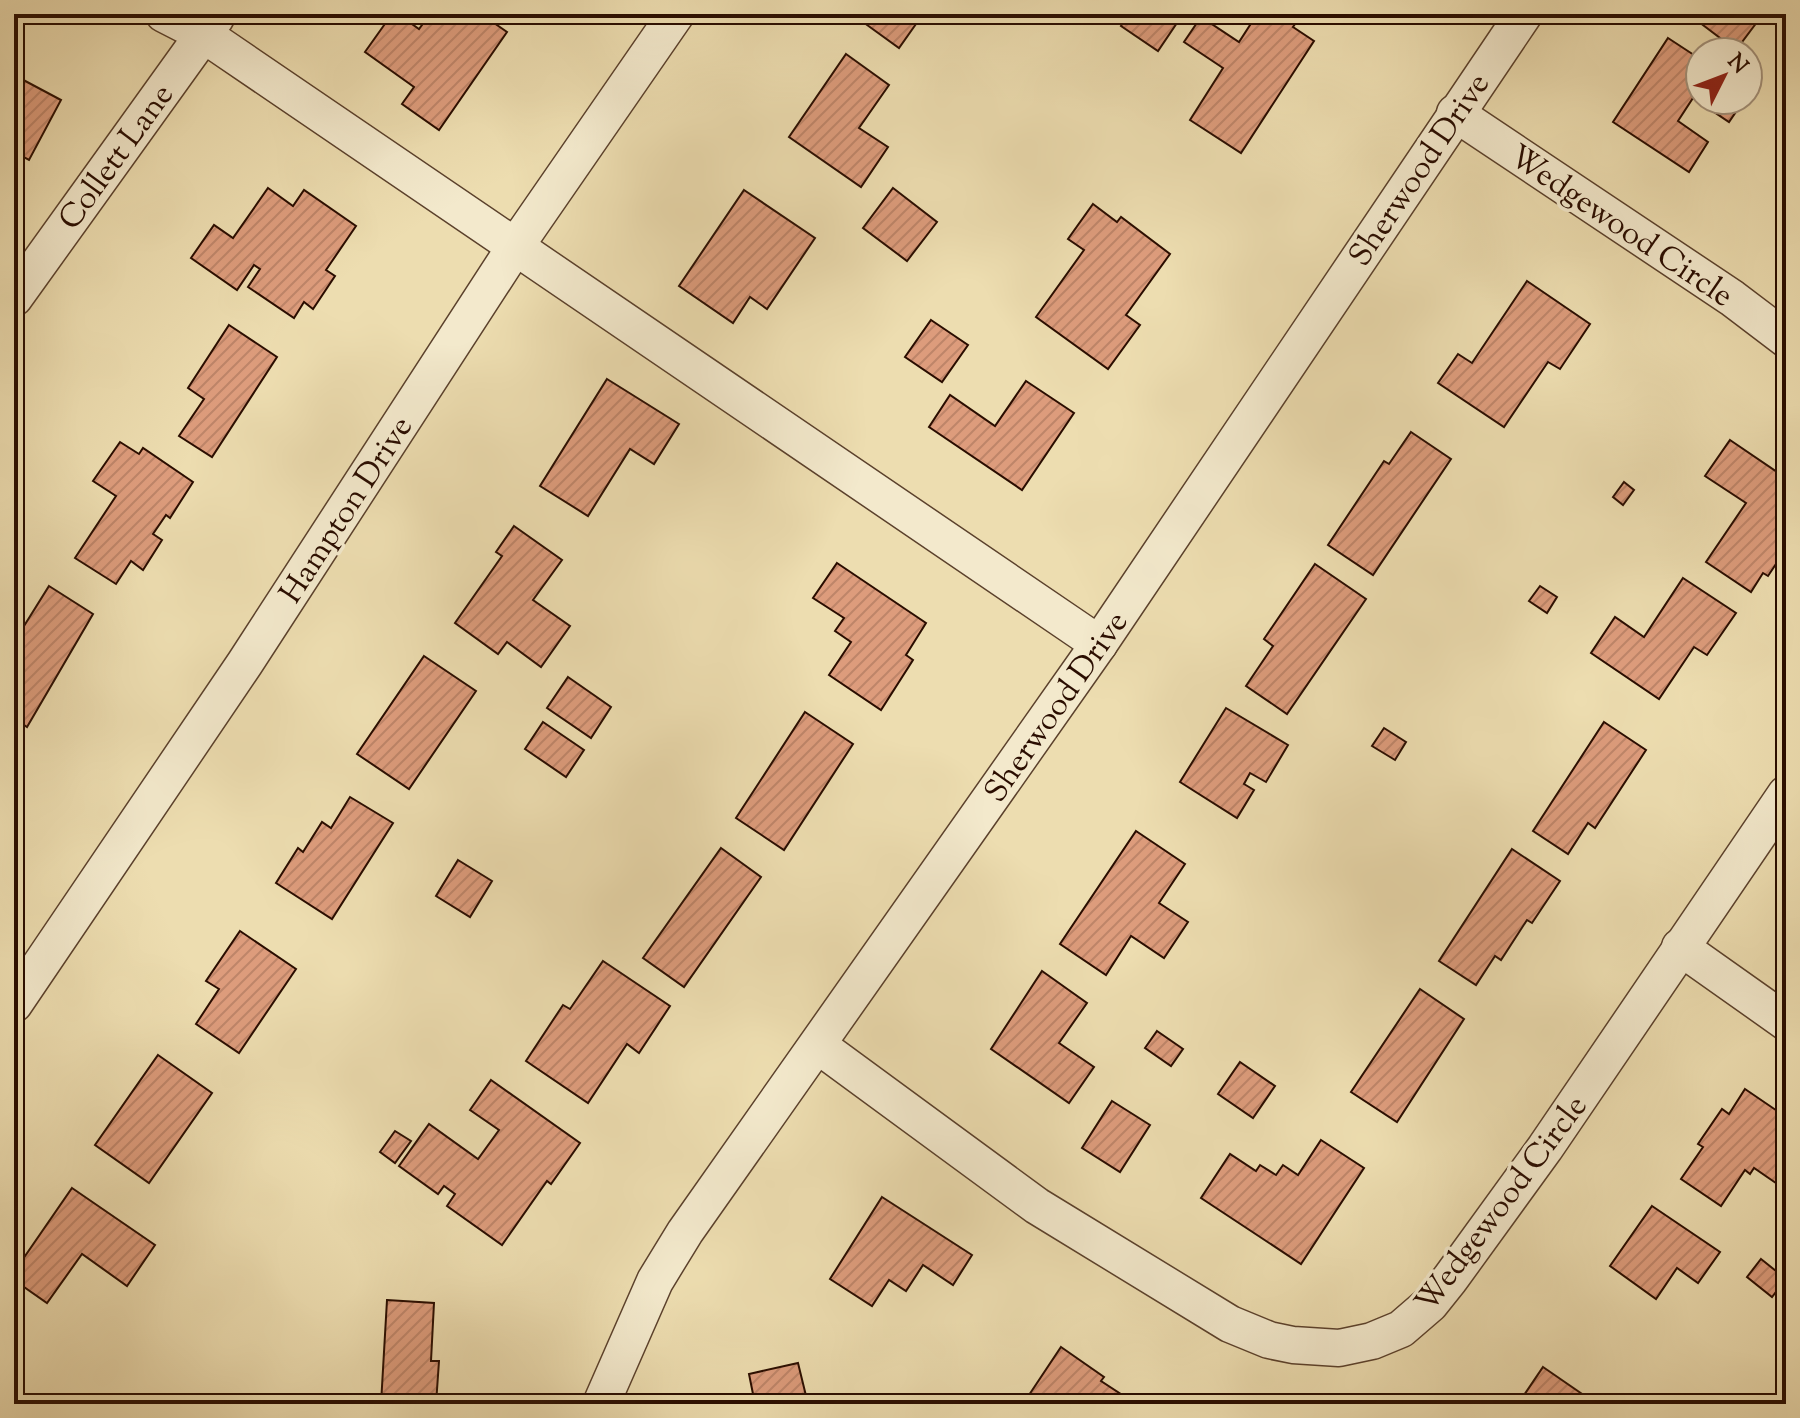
<svg xmlns="http://www.w3.org/2000/svg" width="1800" height="1418" viewBox="0 0 1800 1418" font-family="'Sorts Mill Goudy',serif">
	<style>
		.building { fill: url(#building-hatch); stroke: #2a0d00; stroke-width: 2 }
		.lines { fill: none; stroke-linecap: round; stroke-linejoin: round }
		.minor-casing { stroke: #5b412c; stroke-width: 39 }
		.minor { stroke: #f3e9cc; stroke-width: 36 }
		.labels { text-anchor: middle; stroke-width: 7; stroke-linejoin: round; paint-order: stroke }
		.street-label { font-size: 32px; fill: #2a0d00; stroke: #f3e9cc }
	</style>
	<defs>
		<pattern id="building-hatch" width="6" height="6" patternUnits="userSpaceOnUse" patternTransform="scale(2)"><rect width="6" height="6" fill="#dd9c7c"/><path d="M-1 1l2-2M0 6l6-6M5 7l2-2" fill="none" stroke="#be8569"/></pattern>
	</defs>
	<rect width="100%" height="100%" fill="#edddb0"/>
	<filter id="stains"><feTurbulence type="fractalNoise" baseFrequency=".0025" numOctaves="4"/><feColorMatrix values="0 0 0 0 .2 0 0 0 0 .09 0 0 0 0 .02 0 0 0 .5 -.17"/></filter>
	<radialGradient id="worn" r=".72"><stop offset=".6" stop-color="#630" stop-opacity="0"/><stop offset="1" stop-color="#630" stop-opacity=".3"/></radialGradient>
	<g class="building">
		<path d="M392,14H398L419,29L430,14H481L507,32L439,130L402,104L414,87L365,52Z"/>
		<path d="M859,14H923L899,48L856,17Z"/>
		<path d="M1129,14H1183L1158,51L1121,26Z"/>
		<path d="M1233,14H1302L1293,27L1314,41L1241,153L1190,120L1223,68L1184,42L1201,17L1239,42L1250,25Z"/>
		<path d="M1698,14H1763L1736,50L1695,19Z"/>
		<path d="M1668,38L1700,59V100H1744L1729,122L1693,98L1678,121L1708,142L1689,172L1613,122Z"/>
		<path d="M846,54L889,85L859,128L888,147L861,187L789,137Z"/>
		<path d="M14,75L61,100L29,160L14,152Z"/>
		<path d="M268,188L293,206L304,190L356,226L326,270L335,276L313,309L304,302L294,318L248,287L260,269L254,265L237,290L191,258L214,225L233,238Z"/>
		<path d="M893,188L937,222L907,261L863,228Z"/>
		<path d="M744,190L815,238L767,309L750,297L733,323L679,286Z"/>
		<path d="M1093,204L1117,222L1121,217L1170,254L1126,315L1140,325L1108,369L1036,317L1084,250L1068,239Z"/>
		<path d="M1527,281L1590,324L1560,369L1548,362L1504,427L1438,383L1458,354L1472,363Z"/>
		<path d="M931,320L968,345L942,382L905,357Z"/>
		<path d="M229,325L277,357L212,457L179,436L204,399L188,388Z"/>
		<path d="M607,379L679,424L654,464L630,449L588,516L540,486Z"/>
		<path d="M1026,381L1074,413L1022,490L929,427L950,395L995,426Z"/>
		<path d="M1411,432L1451,459L1373,575L1328,545L1384,461L1389,464Z"/>
		<path d="M1730,440L1786,478V549L1768,576L1763,573L1751,592L1706,562L1746,503L1705,476Z"/>
		<path d="M120,442L139,454L143,448L193,482L170,518L166,515L153,534L162,540L143,570L131,561L116,584L75,558L116,496L93,481Z"/>
		<path d="M1624,482L1634,490L1623,505L1613,497Z"/>
		<path d="M514,526L562,560L533,600L570,626L541,667L507,642L498,654L455,623L502,556L496,552Z"/>
		<path d="M837,563L926,623L906,655L913,660L881,710L829,675L851,642L835,631L844,618L813,598Z"/>
		<path d="M1315,564L1366,599L1287,714L1246,686L1273,646L1264,639Z"/>
		<path d="M1683,578L1736,613L1707,655L1694,647L1659,699L1591,653L1615,617L1644,637Z"/>
		<path d="M49,586L93,614L27,727L14,718V642Z"/>
		<path d="M1540,586L1557,597L1547,613L1529,601Z"/>
		<path d="M424,656L476,691L409,789L357,754Z"/>
		<path d="M568,677L611,707L591,738L547,708Z"/>
		<path d="M1226,708L1288,745L1266,782L1250,773L1244,784L1254,790L1237,818L1180,782Z"/>
		<path d="M805,712L853,744L784,850L736,818Z"/>
		<path d="M543,722L584,750L566,777L525,749Z"/>
		<path d="M1604,722L1646,750L1595,828L1588,823L1568,854L1533,831Z"/>
		<path d="M1384,728L1406,742L1395,760L1372,746Z"/>
		<path d="M350,797L393,823L332,919L276,883L298,848L303,852L322,822L331,828Z"/>
		<path d="M1136,831L1185,864L1159,903L1188,922L1164,958L1131,936L1106,975L1060,944Z"/>
		<path d="M721,848L761,877L684,987L643,958Z"/>
		<path d="M1512,849L1560,881L1532,923L1527,920L1501,960L1495,956L1476,985L1439,961Z"/>
		<path d="M458,860L492,881L470,917L436,896Z"/>
		<path d="M240,931L296,969L239,1053L196,1024L219,989L206,981Z"/>
		<path d="M603,961L670,1006L639,1053L627,1044L588,1103L526,1061L563,1005L570,1009Z"/>
		<path d="M1042,971L1087,1003L1059,1043L1094,1067L1069,1103L991,1049Z"/>
		<path d="M1420,989L1464,1019L1397,1122L1351,1092Z"/>
		<path d="M1157,1031L1183,1049L1171,1066L1145,1048Z"/>
		<path d="M158,1055L212,1093L149,1183L95,1145Z"/>
		<path d="M1240,1062L1275,1086L1253,1118L1218,1094Z"/>
		<path d="M491,1080L580,1143L551,1184L547,1181L502,1245L447,1206L455,1194L444,1186L438,1194L399,1166L429,1124L478,1159L499,1130L470,1110Z"/>
		<path d="M1745,1089L1786,1117V1190L1754,1168L1750,1174L1745,1170L1721,1206L1681,1179L1703,1147L1698,1144L1722,1109L1729,1114Z"/>
		<path d="M1112,1101L1150,1125L1120,1172L1082,1148Z"/>
		<path d="M395,1131L411,1141L395,1163L380,1152Z"/>
		<path d="M1321,1140L1364,1168L1301,1264L1201,1198L1230,1154L1256,1171L1260,1165L1276,1175L1283,1165L1298,1175Z"/>
		<path d="M72,1188L155,1245L127,1286L82,1254L47,1303L14,1280V1272Z"/>
		<path d="M882,1197L972,1255L953,1285L923,1265L906,1291L889,1280L872,1306L830,1279Z"/>
		<path d="M1652,1206L1720,1252L1698,1283L1677,1268L1656,1299L1610,1266Z"/>
		<path d="M1761,1259L1786,1279L1772,1297L1747,1277Z"/>
		<path d="M387,1300L434,1303L431,1361H439L436,1404H381Z"/>
		<path d="M1061,1347L1104,1377L1101,1381L1136,1404L1025,1401Z"/>
		<path d="M798,1363L808,1404H755L749,1374Z"/>
		<path d="M1543,1367L1585,1396L1579,1404H1518Z"/>
	</g>
	<g class="lines">
		<defs>
			<g id="minor">
				<path d="M164,14L203,34L1099,644"/>
				<path d="M1455,113L1732,298L1786,339"/>
				<path d="M14,298L216,17"/>
				<path d="M1680,947L1786,1022"/>
				<path d="M14,1004L245,663L517,244L676,14"/>
				<path d="M819,1046L1037,1206L1230,1324L1269,1340L1293,1345L1339,1348L1372,1341L1401,1329L1430,1304L1450,1279L1545,1148L1786,794"/>
				<path d="M601,1404L655,1281L685,1232L1099,644L1524,14"/>
			</g>
		</defs>
		<use href="#minor" class="minor-casing"/>
		<use href="#minor" class="minor"/>
	</g>
	<g class="labels">
		<g class="street-label">
			<text transform="translate(115 156) rotate(-54)" y="11">Collett Lane</text>
			<text transform="translate(1418 169) rotate(-56)" y="11">Sherwood Drive</text>
			<text transform="translate(1622 225) rotate(34)" y="11">Wedgewood Circle</text>
			<text transform="translate(345 509) rotate(-57)" y="11">Hampton Drive</text>
			<text transform="translate(1055 706) rotate(-55)" y="11">Sherwood Drive</text>
			<text transform="translate(1500 1203) rotate(-53)" y="11">Wedgewood Circle</text>
		</g>
	</g>
	<rect width="1800" height="1418" fill="none" stroke="#edddb0" stroke-width="48"/>
	<rect x="16" y="16" width="1768" height="1386" fill="none" stroke="#2a0d00" stroke-width="4"/>
	<rect x="24" y="24" width="1752" height="1370" fill="none" stroke="#2a0d00" stroke-width="2"/>
	<g transform="translate(1724 76) rotate(48)"><circle r="38" fill="#f3e9cc" stroke="#a3917a" stroke-width="2"/>
	<path d="M0-6L14 30L0 20L-14 30Z" fill="#8f2418"/>
	<text y="-12" font-size="22" font-weight="bold" text-anchor="middle" fill="#2a0d00">N</text>
	</g>
	<rect width="100%" height="100%" filter="url(#stains)"/>
	<rect width="100%" height="100%" fill="url(#worn)"/>
</svg>
